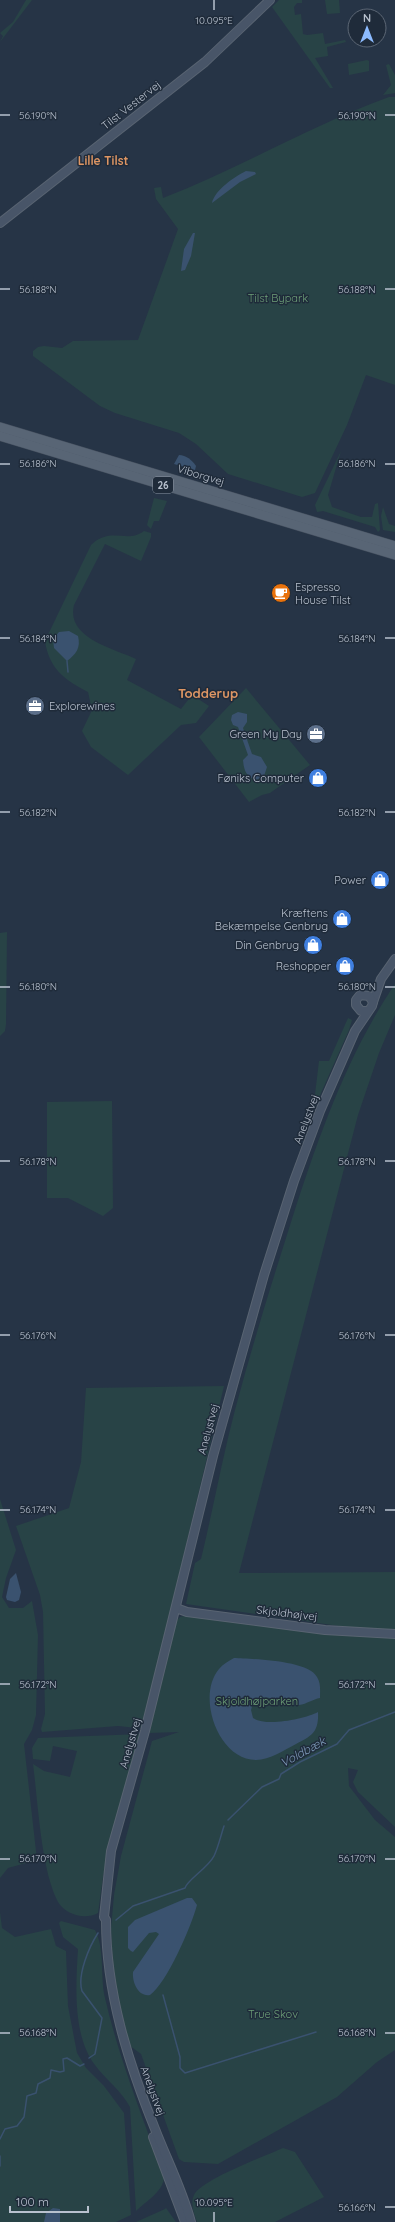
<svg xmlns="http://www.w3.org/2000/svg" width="395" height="2222" viewBox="0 0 395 2222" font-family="Quicksand,sans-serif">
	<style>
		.green { fill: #284346 }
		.water { fill: #3a526f }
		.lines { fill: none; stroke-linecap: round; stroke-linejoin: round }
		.stream { stroke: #3a526f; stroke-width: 1.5 }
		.secondary-casing { stroke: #596472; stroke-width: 10 }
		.primary-casing { stroke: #444f5e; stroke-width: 10 }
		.secondary { stroke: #485568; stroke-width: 8 }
		.primary { stroke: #586575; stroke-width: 9 }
		.ticks { fill: none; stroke: #b8c1ce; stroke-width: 1.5 }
		.labels { text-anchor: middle; stroke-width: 3; stroke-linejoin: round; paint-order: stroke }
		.shield { fill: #1f2b3a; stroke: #8a94a2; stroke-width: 1 }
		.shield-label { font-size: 10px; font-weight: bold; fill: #b8c1ce }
		.street-label { font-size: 11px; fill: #b8c1ce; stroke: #1f2b3a }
		.park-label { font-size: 11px; fill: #6ea078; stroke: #1f2b3a }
		.poi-label { font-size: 11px; fill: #b8c1ce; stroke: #1f2b3a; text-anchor: end }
		.neighbourhood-label { font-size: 12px; font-weight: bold; fill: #de9664; stroke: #1f2b3a }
		.water-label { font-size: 12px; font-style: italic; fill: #7d98b7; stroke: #1f2b3a }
		.quarter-label { font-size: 13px; font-weight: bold; fill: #de9664; stroke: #1f2b3a }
		.ticks-label { font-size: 10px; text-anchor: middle; fill: #b8c1ce; stroke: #1f2b3a; stroke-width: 3; stroke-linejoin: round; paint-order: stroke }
	</style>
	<rect width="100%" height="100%" fill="#263446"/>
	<g class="green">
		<path d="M26,0H32L0,42L3,36L0,33L13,22Z"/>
		<path d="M279,0H302V3H297L294,7L295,15L301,14L303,34L307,35L323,33L325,44L345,40L346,42L327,47L328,56L315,58L333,88H330L272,7Z"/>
		<path d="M325,0H339L340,13L327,14Z"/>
		<path d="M367,60L369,61V71L349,75L348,64Z"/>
		<path d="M389,64L395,75V93L383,95L391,85L386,65Z"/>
		<path d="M389,97H395V385L366,375L347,425L315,493L302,497L228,474L196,444L179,433L115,413L100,406L33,356V351L38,347L44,346L62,348L73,341L138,340L178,229L156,199L154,188L161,187L163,198C240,168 312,125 389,97Z"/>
		<path d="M341,451L328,495L332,507L361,517H372L375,504L378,503L380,530L378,532L375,527L323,511L317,512L315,505Z"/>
		<path d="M154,498L167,501L159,521H154L151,529L147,525Z"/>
		<path d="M383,507L389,524L395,526V532L383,530L381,516Z"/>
		<path d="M144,531L151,533V537L141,561L105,544L74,605C66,638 112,648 136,659L127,680L181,709L192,695L209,706L196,723L181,725L128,775L91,747L82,731L92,710L88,692C65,680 49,669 45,641L91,545C111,526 127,544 144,531Z"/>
		<path d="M246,688L310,765L270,793L262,795L249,802L199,737Z"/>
		<path d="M7,932L6,1024L5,1031L0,1036V933Z"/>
		<path d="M395,984V1015L379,1053L358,1115L239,1573L395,1572V1630L346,1627L186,1604L195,1563L201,1559C213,1510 222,1459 235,1410C252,1346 272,1282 292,1219C318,1138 347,1055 395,984Z"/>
		<path d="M348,1018L352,1020L349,1030L313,1111L319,1061H329Z"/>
		<path d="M112,1101L113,1208L103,1216L68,1198H47V1102Z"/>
		<path d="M224,1386L143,1726L137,1728L118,1726L42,1732L41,1729L45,1714L43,1612L40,1595L16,1526L69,1508L81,1462L86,1388Z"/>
		<path d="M0,1499L16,1550L6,1578L2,1597L9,1608H23L32,1601L38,1635L36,1715L32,1730L24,1744L37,1860L8,1868L0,1878Z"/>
		<path d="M188,1615L328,1634L395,1637V1827L358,1792L353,1782L358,1770L348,1768L349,1786L375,1820L395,1837V2050L377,2062L337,2097L218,2164L184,2162L179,2159L141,2054L130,2046L120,2010L113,1967L111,1929L114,1895L121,1856L152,1741L179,1732L148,1733L176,1621L180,1617Z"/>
		<path d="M141,1734L115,1822L103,1877L98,1913C85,1920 66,1915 58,1902C41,1870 38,1802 33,1764L44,1771L70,1777L77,1751L53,1746L50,1761L33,1759L32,1748L38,1738Z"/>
		<path d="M0,1912L2,1928L15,1937L51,1929L56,1946L66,1951L68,2006L77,2053L86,2068L104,2086L124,2113L131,2215L116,2222H0Z"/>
		<path d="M61,1921L95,1930C105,1948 100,1977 105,1998C119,2059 143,2118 164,2177C164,2191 145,2202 136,2211L130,2107C121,2090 106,2080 95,2065C72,2035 76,1984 78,1949L63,1937L59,1923Z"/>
		<path d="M283,2148L295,2152L324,2197L275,2222H197C194,2213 190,2204 194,2195C201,2180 265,2156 283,2148Z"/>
		<path d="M166,2208L176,2222H136L165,2209Z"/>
	</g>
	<g class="water">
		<path d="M246,171L255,172L256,174L240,182L212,203C215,190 234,177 246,171Z"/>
		<path d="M193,233H195L191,256L185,270L181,271L184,249Z"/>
		<path d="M179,455C186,455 192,460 196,466L195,470L174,464Z"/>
		<path d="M69,631L78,636C81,648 76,654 67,661L54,648L53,639L59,632Z"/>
		<path d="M238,712L247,714V722L243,728L252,754L261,757L267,767L264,776L256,780C246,776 244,771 243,760L248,755L238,727L233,725L231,720L232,715Z"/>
		<path d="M16,1573L21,1592L19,1600L15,1602L7,1600L6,1597L10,1579Z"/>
		<path d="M234,1658C251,1659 308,1660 317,1677C321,1683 320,1691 320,1698C313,1699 307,1704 299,1705C283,1707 266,1689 253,1703L251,1710L253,1718C266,1727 305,1719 318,1712C319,1732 312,1736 296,1744C284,1750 270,1760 256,1760C218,1760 196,1696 219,1669C223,1664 229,1661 234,1658Z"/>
		<path d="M187,1898H192L197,1905C191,1927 167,1983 150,1995C138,1997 132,1982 133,1972L159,1934L156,1932L149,1933L133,1952L131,1951L128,1948V1927L135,1920Z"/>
		<path d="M53,2208L60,2209V2222H44L46,2213Z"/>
	</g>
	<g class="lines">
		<g class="stream">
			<path d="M67,661L68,672"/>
			<path d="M228,1820L262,1787L279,1779L281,1774L300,1762L337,1744L349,1730L395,1712"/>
			<path d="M116,1920L133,1906L185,1888C187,1880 208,1868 214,1856C218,1848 221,1835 224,1826"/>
			<path d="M163,1995L180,2057V2068L185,2073L316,2032"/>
			<path d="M89,2058L95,2054L102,2018L82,1991C77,1975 89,1947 98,1933"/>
			<path d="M0,2139L5,2129L17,2126L24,2117L27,2096L36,2093L38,2084L50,2078L51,2070L60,2072L64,2071L63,2059L67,2058L80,2066L84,2064"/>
			<path d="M0,2156V2166"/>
		</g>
		<defs>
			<g id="secondary">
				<path d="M0,223L205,62L270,0"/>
				<path d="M373,1002L381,979L395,959"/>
				<path d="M176,1608L187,1612L325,1630L395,1634"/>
				<path d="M153,2137L185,2222"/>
				<path d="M191,2222C182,2189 167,2160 155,2129C128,2062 106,1992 106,1920L104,1917L111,1851L145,1731L213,1456L264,1275L294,1181L320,1111L355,1031L372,1006L373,1002L369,996L360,995L356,1000V1005L361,1011H368"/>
			</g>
			<g id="primary">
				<path d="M0,427L395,546"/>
				<path d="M0,436L395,555"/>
			</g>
		</defs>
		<use href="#secondary" class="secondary-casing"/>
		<use href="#primary" class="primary-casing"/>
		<use href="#secondary" class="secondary"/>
		<use href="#primary" class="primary"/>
	</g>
	<path class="ticks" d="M214,0V10M0,115H10M385,115H395M0,289H10M385,289H395M0,464H10M385,464H395M0,638H10M385,638H395M0,812H10M385,812H395M0,987H10M385,987H395M0,1161H10M385,1161H395M0,1335H10M385,1335H395M0,1510H10M385,1510H395M0,1684H10M385,1684H395M0,1859H10M385,1859H395M0,2033H10M385,2033H395M385,2207H395M214,2212V2222"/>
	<defs>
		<symbol id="cafe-disc" viewBox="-11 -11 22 22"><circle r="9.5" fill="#e8710a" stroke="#1f2b3a"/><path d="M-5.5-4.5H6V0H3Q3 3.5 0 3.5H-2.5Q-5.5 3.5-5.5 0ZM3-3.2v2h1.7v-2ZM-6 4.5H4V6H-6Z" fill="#fff"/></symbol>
		<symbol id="office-disc" viewBox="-11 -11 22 22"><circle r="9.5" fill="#5c6f8a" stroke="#1f2b3a"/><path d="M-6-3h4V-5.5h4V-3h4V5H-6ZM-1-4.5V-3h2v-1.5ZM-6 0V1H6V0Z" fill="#fff"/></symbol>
		<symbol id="shop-disc" viewBox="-11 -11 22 22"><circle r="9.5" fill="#3f7fe0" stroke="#1f2b3a"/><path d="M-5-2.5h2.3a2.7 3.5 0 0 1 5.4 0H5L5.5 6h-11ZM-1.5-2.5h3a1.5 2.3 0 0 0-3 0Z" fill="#fff"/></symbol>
	</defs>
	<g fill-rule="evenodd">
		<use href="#cafe-disc" x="270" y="582" width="22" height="22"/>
		<use href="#office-disc" x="24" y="695" width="22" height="22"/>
		<use href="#office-disc" x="305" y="723" width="22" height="22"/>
		<use href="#shop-disc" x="307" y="767" width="22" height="22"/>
		<use href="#shop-disc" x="369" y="869" width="22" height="22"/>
		<use href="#shop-disc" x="331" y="908" width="22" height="22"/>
		<use href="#shop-disc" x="302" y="934" width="22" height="22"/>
		<use href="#shop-disc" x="334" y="955" width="22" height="22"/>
	</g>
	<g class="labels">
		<rect class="shield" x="153" y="477" width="20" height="16" rx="3"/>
		<g class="shield-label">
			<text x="163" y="489">26</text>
		</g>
		<g class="street-label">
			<text transform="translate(131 105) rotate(-38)" y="4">Tilst Vestervej</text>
			<text transform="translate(201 475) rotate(17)" y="4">Viborgvej</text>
			<text transform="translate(306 1119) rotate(-69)" y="4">Anelystvej</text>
			<text transform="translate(208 1429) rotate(-75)" y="4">Anelystvej</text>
			<text transform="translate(287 1613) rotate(7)" y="4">Skjoldhøjvej</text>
			<text transform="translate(130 1743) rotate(-74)" y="4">Anelystvej</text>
			<text transform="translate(153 2091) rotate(70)" y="4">Anelystvej</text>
		</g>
		<g class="park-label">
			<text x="278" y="302">Tilst Bypark</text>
			<text x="257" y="1705">Skjoldhøjparken</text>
			<text x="273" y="2018">True Skov</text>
		</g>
		<g class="poi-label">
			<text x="295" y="591" text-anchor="start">Espresso<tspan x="295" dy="13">House Tilst</tspan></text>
			<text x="49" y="710" text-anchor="start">Explorewines</text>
			<text x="302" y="738">Green My Day</text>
			<text x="304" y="782">Føniks Computer</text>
			<text x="366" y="884">Power</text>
			<text x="328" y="917">Kræftens<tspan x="328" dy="13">Bekæmpelse Genbrug</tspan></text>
			<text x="299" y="949">Din Genbrug</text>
			<text x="331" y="970">Reshopper</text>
		</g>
		<g class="neighbourhood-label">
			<text x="103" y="165">Lille Tilst</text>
		</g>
		<g class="water-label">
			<text transform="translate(303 1752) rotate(-29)" y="4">Voldbæk</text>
		</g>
		<g class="quarter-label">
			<text x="208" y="698">Todderup</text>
		</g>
	</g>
	<g class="ticks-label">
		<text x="214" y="24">10.095°E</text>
		<text x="38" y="119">56.190°N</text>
		<text x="357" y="119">56.190°N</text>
		<text x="38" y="293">56.188°N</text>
		<text x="357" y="293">56.188°N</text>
		<text x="38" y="467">56.186°N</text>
		<text x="357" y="467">56.186°N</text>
		<text x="38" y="642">56.184°N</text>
		<text x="357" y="642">56.184°N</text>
		<text x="38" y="816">56.182°N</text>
		<text x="357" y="816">56.182°N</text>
		<text x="38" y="990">56.180°N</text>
		<text x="357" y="990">56.180°N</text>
		<text x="38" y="1165">56.178°N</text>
		<text x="357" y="1165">56.178°N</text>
		<text x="38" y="1339">56.176°N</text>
		<text x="357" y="1339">56.176°N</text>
		<text x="38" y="1513">56.174°N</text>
		<text x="357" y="1513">56.174°N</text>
		<text x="38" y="1688">56.172°N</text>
		<text x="357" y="1688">56.172°N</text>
		<text x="38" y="1862">56.170°N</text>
		<text x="357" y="1862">56.170°N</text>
		<text x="38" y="2036">56.168°N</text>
		<text x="357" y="2036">56.168°N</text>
		<text x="214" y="2206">10.095°E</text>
		<text x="357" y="2211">56.166°N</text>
	</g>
	<g transform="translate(367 28)"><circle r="19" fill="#1f2b3a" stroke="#5c6775"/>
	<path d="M0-3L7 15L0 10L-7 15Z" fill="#8cbbff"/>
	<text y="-6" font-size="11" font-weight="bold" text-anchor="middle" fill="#b8c1ce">N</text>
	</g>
	<path d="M10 2206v6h78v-6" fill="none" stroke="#b8c1ce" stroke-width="2"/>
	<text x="16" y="2206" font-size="12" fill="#b8c1ce" stroke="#1f2b3a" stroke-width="3" paint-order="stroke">100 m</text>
</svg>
